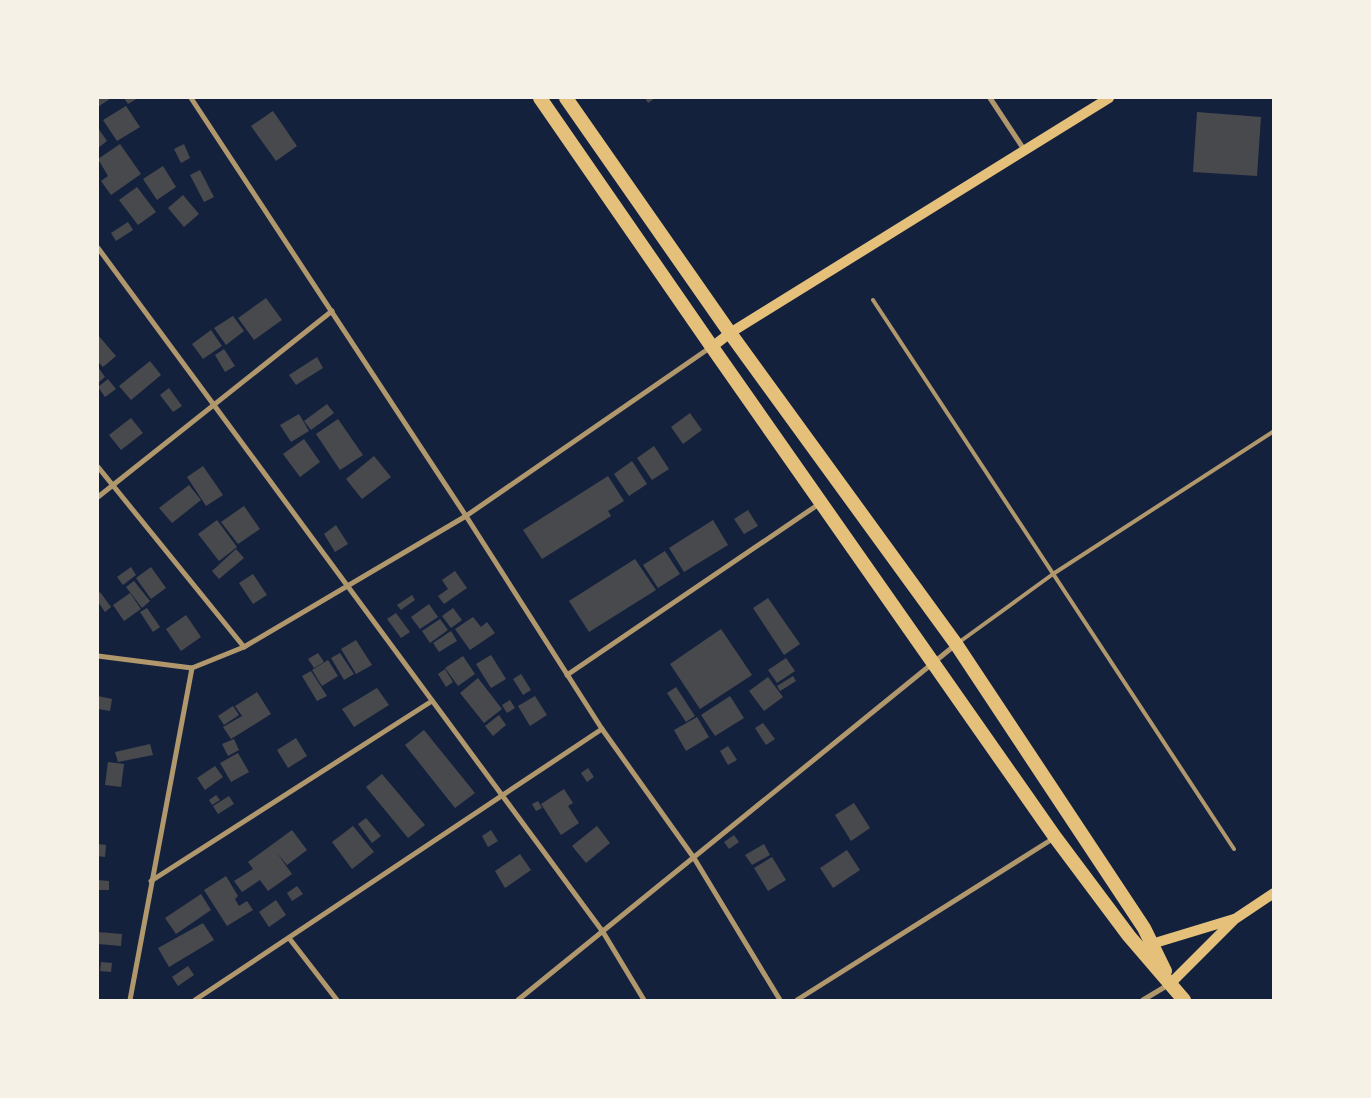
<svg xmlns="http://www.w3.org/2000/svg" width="1371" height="1098" viewBox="0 0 1371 1098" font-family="Montserrat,sans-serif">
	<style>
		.building { fill: #48494c }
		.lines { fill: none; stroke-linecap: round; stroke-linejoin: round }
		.service { stroke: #b1986c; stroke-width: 4 }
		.minor { stroke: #b1986c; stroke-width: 5 }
		.secondary { stroke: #e5c07b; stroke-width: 10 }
		.trunk { stroke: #e5c07b; stroke-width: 14 }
	</style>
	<rect width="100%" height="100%" fill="#14213d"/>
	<g class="building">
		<path d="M98,98H111L98,107Z"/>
		<path d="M124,98H138L128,104Z"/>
		<path d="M645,98H655L648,103Z"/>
		<path d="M126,106L140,127L117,141L103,120Z"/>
		<path d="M273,111L297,146L276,161L251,126Z"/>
		<path d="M1197,112L1261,117L1257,176L1193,172Z"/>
		<path d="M98,128L107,141L98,148Z"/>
		<path d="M120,144L141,174L111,195L101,181L108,176L98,159Z"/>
		<path d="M184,144L190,158L181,163L174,149Z"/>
		<path d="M163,166L176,187L157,200L143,179Z"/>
		<path d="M200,170L214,197L204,202L190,175Z"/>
		<path d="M137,187L156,212L138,225L119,200Z"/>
		<path d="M183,195L199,214L184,227L168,208Z"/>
		<path d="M128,222L133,230L116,241L111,233Z"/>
		<path d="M266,298L282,320L254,340L238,318Z"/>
		<path d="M233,316L244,331L226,345L214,328Z"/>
		<path d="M211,330L222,346L203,359L192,344Z"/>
		<path d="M98,335L116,356L103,367L98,362Z"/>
		<path d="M224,349L235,366L225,372L215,355Z"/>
		<path d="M317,357L323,368L296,385L289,375Z"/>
		<path d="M150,361L161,375L131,400L119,386Z"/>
		<path d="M98,367L105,377L98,383Z"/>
		<path d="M108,379L116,389L105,397L98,387Z"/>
		<path d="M169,388L182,406L173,412L160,395Z"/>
		<path d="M327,404L334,413L311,430L304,421Z"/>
		<path d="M690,413L702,430L683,444L671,427Z"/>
		<path d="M299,414L309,431L291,442L280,425Z"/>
		<path d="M131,418L143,433L121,450L109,435Z"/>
		<path d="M338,419L363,455L340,470L316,434Z"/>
		<path d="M304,439L320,462L300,477L283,454Z"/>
		<path d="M654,446L669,469L652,480L637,458Z"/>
		<path d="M374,456L391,477L362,499L346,479Z"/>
		<path d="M632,461L647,484L629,496L614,474Z"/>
		<path d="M203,466L223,495L206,506L187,477Z"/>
		<path d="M608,476L624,501L608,511L611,516L542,559L523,530Z"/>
		<path d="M189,485L201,500L172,523L159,508Z"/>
		<path d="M244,506L260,529L238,544L221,522Z"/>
		<path d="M748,510L758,526L744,534L734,519Z"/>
		<path d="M217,520L237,547L219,561L198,534Z"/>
		<path d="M713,520L728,545L684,572L669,548Z"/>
		<path d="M336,525L348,544L335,552L324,534Z"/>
		<path d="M236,549L244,558L219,579L212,571Z"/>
		<path d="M665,551L680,574L658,588L643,565Z"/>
		<path d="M635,559L656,590L589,632L569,601Z"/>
		<path d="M131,567L136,575L123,585L117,577Z"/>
		<path d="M151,567L166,588L151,599L136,578Z"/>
		<path d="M455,571L467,588L444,604L438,596L448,589L442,580Z"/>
		<path d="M253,574L267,595L253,604L239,583Z"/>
		<path d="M134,581L150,601L142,608L126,587Z"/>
		<path d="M100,592L111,607L105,612L98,602V594Z"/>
		<path d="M130,593L141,609L124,621L113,605Z"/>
		<path d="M412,595L415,600L401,610L397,605Z"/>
		<path d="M768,598L800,644L784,655L753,608Z"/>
		<path d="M429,604L438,617L420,629L411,617Z"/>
		<path d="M147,608L160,627L153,632L140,612Z"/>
		<path d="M453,608L462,620L451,628L442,616Z"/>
		<path d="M396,613L410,632L401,638L387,619Z"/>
		<path d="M186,615L201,637L181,651L166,629Z"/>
		<path d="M473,617L481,627L487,622L495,633L470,650L455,629Z"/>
		<path d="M440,619L448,630L430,643L422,631Z"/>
		<path d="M721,629L752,675L700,709L670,664Z"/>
		<path d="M451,631L457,641L439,652L433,643Z"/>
		<path d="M356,640L372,665L356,674L341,649Z"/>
		<path d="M318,653L324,662L314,668L308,659Z"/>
		<path d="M340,653L354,674L344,680L331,658Z"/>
		<path d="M491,655L506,679L491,688L476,664Z"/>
		<path d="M463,656L475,674L458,686L445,668Z"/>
		<path d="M786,658L795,671L777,683L768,670Z"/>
		<path d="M328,660L338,676L322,686L312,670Z"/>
		<path d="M445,669L453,682L446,687L438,674Z"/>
		<path d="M311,671L327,696L317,701L302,676Z"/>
		<path d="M521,674L531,690L523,695L513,679Z"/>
		<path d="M793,676L796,681L780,691L777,686Z"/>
		<path d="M768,677L783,697L764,711L749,691Z"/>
		<path d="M478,678L502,709L484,723L460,693Z"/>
		<path d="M676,687L695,716L686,722L667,693Z"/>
		<path d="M377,688L389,705L354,727L342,709Z"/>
		<path d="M257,692L271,714L231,739L223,727L242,716L235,706Z"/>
		<path d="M98,696L112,699L110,711L98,709Z"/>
		<path d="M535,696L547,715L530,726L518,706Z"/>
		<path d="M730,696L744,718L715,736L701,715Z"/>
		<path d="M510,700L515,708L507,713L502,705Z"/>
		<path d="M233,706L239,715L224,725L218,716Z"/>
		<path d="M499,715L506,725L493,736L485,726Z"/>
		<path d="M697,717L709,737L686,751L674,730Z"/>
		<path d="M763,723L775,739L766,745L755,728Z"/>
		<path d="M424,730L475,793L455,808L405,745Z"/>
		<path d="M296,738L307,756L288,768L277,750Z"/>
		<path d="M234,739L239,750L228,756L222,744Z"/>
		<path d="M150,744L153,755L118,762L115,752Z"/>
		<path d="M728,746L737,760L728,765L720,751Z"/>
		<path d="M238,753L249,772L231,782L220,763Z"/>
		<path d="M108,762L124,764L121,787L105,785Z"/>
		<path d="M215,766L223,777L205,790L197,778Z"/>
		<path d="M588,768L594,777L587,782L581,773Z"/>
		<path d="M382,774L425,825L408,838L366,787Z"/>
		<path d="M564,789L573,803L568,806L579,823L561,835L541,804Z"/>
		<path d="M216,795L220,800L212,805L209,800Z"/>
		<path d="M229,796L234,804L218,814L213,806Z"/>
		<path d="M538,801L542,808L536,811L532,804Z"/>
		<path d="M854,803L870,828L851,841L835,815Z"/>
		<path d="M366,818L381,836L372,843L358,824Z"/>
		<path d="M353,826L374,852L352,869L332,842Z"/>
		<path d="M597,826L610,843L586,863L572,846Z"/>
		<path d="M292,830L307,850L287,865L277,853L292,874L268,891L260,880L242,892L234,881L253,869L248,862Z"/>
		<path d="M491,830L498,841L488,847L482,836Z"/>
		<path d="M734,835L739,842L729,849L724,842Z"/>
		<path d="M98,844L106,845L105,857L98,856Z"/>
		<path d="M764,844L770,855L752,865L745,855Z"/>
		<path d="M847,850L860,870L833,888L820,868Z"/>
		<path d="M520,854L531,870L505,888L495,871Z"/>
		<path d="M772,857L786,880L768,891L754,868Z"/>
		<path d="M226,876L238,896L235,899L239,906L247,901L253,910L227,926L204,890Z"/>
		<path d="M98,880L109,881V890H98Z"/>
		<path d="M297,886L303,894L292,901L287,893Z"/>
		<path d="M201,894L211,910L176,934L165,918Z"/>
		<path d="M276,900L286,915L269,927L259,912Z"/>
		<path d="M203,923L214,940L169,967L158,948Z"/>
		<path d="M98,932L122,934L121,946L98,944Z"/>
		<path d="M101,962L112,963L111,972L100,971Z"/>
		<path d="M188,966L194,975L178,986L172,977Z"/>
	</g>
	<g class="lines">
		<g class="service">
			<path d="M873,300L1234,849"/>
			<path d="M958,643L1053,574L1274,431"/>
		</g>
		<g class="minor">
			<path d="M191,98L466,516L602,729L694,858L780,1000"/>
			<path d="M990,98L1025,151"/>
			<path d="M98,248L603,932L644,1000"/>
			<path d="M98,467L244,647"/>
			<path d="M98,497L332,311"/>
			<path d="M98,656L192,668L244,647L466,516L711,347"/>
			<path d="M567,675L819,504"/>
			<path d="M151,881L432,701"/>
			<path d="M289,938L337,1000"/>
			<path d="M130,1000L192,668"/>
			<path d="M195,1000L602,729"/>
			<path d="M518,1000L954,646"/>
			<path d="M797,1000L1054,838"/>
			<path d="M1143,1000L1168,985"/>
		</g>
		<g class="secondary">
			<path d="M712,347L730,333L1109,98"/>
			<path d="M1145,946L1234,919"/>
			<path d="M1171,983L1235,919L1274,893"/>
		</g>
		<g class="trunk">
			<path d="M540,98L712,347L1055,837L1129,936L1184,1000"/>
			<path d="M566,98L730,333L956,644L1144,928L1165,971"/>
		</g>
	</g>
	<rect width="1371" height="1098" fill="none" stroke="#f6f1e7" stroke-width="198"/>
</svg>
